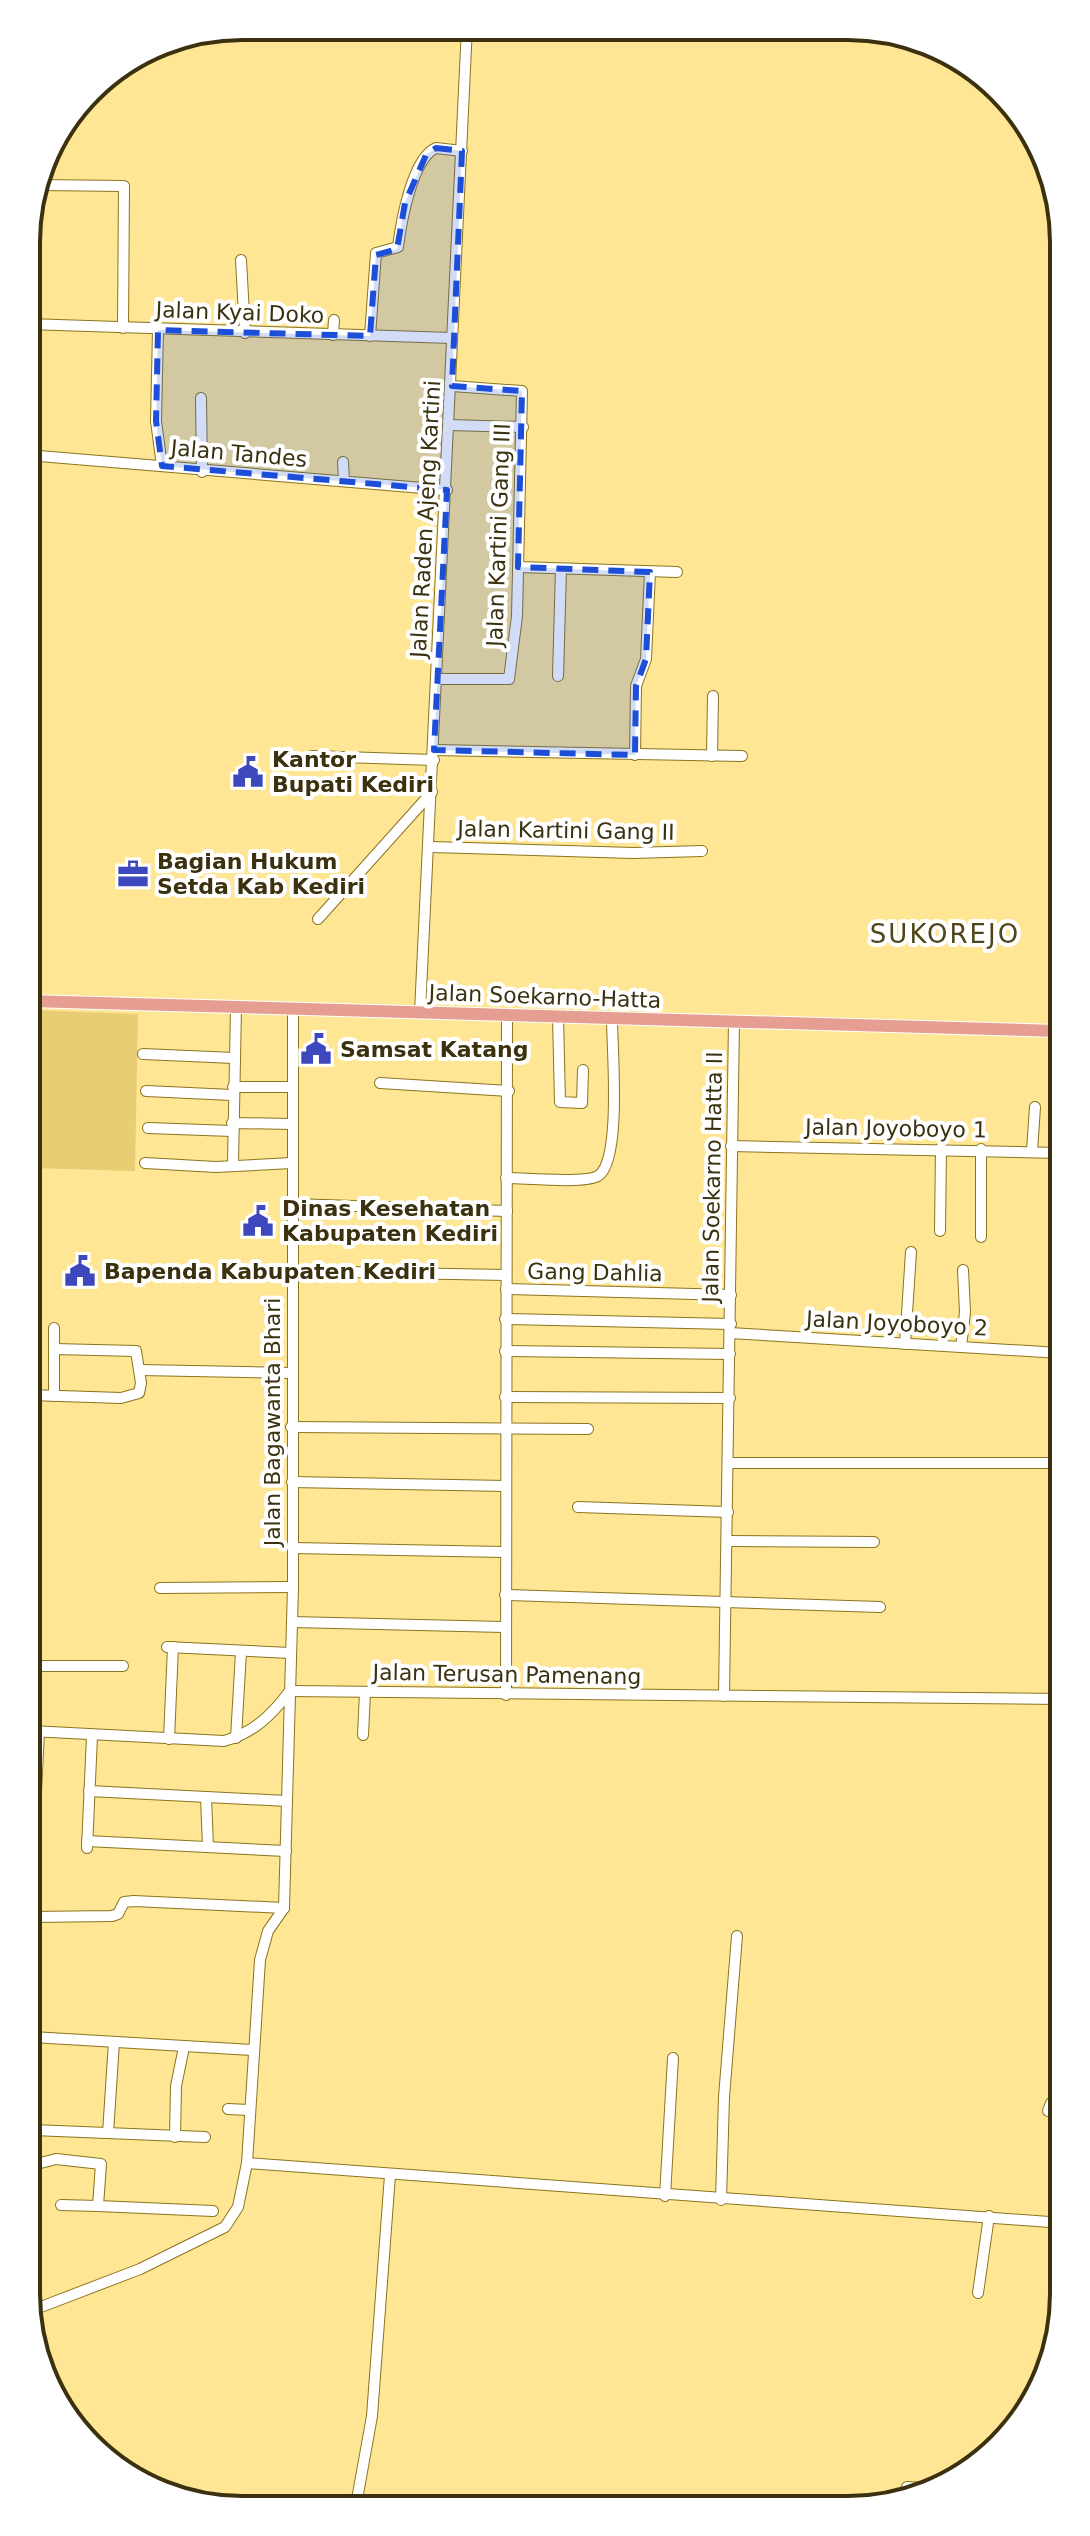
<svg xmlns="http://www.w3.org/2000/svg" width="1090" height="2536" viewBox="0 0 1090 2536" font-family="'DejaVu Sans',sans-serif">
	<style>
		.green { fill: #e8cd74 }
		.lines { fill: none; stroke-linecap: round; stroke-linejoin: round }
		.minor-casing { stroke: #8b741e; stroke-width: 12 }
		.major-casing { stroke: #fff; stroke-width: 14 }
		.minor { stroke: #fff; stroke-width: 10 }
		.major { stroke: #e59e91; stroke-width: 12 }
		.marked { fill: #1d4ed8; fill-opacity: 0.2; stroke: #1d4ed8; stroke-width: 6; stroke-dasharray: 16 10; stroke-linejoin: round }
		.labels { text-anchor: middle; stroke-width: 8; stroke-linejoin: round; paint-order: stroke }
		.street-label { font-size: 22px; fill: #3b310f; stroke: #fff }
		.poi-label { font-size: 22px; font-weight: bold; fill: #3b310f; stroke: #fff; text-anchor: start }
		.quarter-label { font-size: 26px; letter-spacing: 2px; fill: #51451a; stroke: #fff }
		.rim { fill: none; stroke: #3b310f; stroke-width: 4 }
	</style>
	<rect width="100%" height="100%" fill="#ffe695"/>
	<path class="green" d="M29,1010L138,1014L135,1171L29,1168Z"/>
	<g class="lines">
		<defs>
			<g id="minor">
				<path d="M38,185L124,186L123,328"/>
				<path d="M241,260L245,333"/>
				<path d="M27,324L452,338"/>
				<path d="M158,330L156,421L162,466"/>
				<path d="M333,335L334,320"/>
				<path d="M370,336L376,253L398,247C401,223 412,158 436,148L462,151"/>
				<path d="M201,398L202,472"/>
				<path d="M449,425L523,427"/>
				<path d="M27,455L447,490"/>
				<path d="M343,462L344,481"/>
				<path d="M518,567L677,572"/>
				<path d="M558,676L561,569"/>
				<path d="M437,679H509L517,616L522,391L452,386"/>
				<path d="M434,750L742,756"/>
				<path d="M635,755L636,686L646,659L650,572"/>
				<path d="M312,756L434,760"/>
				<path d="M712,756L713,696"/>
				<path d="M430,847L633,853L702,851"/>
				<path d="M318,919L432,792"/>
				<path d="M420,1012L467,27"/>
				<path d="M558,1017L560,1102L582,1103L583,1070"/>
				<path d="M143,1054L234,1058"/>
				<path d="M380,1083L509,1091"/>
				<path d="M233,1087H292"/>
				<path d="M146,1091L232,1095"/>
				<path d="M232,1123L292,1124"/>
				<path d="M148,1128L232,1131"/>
				<path d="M731,1146L1060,1153"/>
				<path d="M981,1149V1237"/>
				<path d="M1032,1151L1035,1107"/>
				<path d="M145,1163L216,1167L292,1163"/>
				<path d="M233,1163L236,1007"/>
				<path d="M506,1178C525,1178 584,1184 598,1176C622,1161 612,1048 612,1019"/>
				<path d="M292,1204L507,1211"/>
				<path d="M940,1231L941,1148"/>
				<path d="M291,1271L506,1275"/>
				<path d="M506,1289L731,1295"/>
				<path d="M505,1319L731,1324"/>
				<path d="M54,1328V1396"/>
				<path d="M730,1333L1060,1353"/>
				<path d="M905,1344L911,1252"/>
				<path d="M961,1347L965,1312L963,1270"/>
				<path d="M505,1351L730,1354"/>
				<path d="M140,1370L291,1373"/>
				<path d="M30,1395L121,1398L139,1393L141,1383L136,1351L54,1349"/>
				<path d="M505,1397L730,1398"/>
				<path d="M291,1427L588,1429"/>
				<path d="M728,1463H1061"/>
				<path d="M292,1482L506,1486"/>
				<path d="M578,1507L728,1512"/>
				<path d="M728,1541L874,1542"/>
				<path d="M293,1548L504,1552"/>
				<path d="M160,1588L293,1587"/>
				<path d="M505,1595L880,1607"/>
				<path d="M292,1622L504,1627"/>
				<path d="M167,1647L290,1653"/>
				<path d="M31,1666H123"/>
				<path d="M290,1691L1062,1699"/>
				<path d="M506,1695L507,1015"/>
				<path d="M724,1696L734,1021"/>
				<path d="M31,1731L224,1741C253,1733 271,1716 289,1692"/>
				<path d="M363,1735L365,1692"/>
				<path d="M236,1738L241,1652"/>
				<path d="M169,1739L173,1647"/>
				<path d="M89,1791L287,1801"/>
				<path d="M206,1797L208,1847"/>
				<path d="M87,1841L286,1851"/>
				<path d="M87,1848L92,1736"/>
				<path d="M33,1856L39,1731"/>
				<path d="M284,1908L293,1587V1009"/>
				<path d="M32,1917L112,1916L118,1914L124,1902L134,1901L284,1908"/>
				<path d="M32,2037L252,2050"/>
				<path d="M228,2109L249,2110"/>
				<path d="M1048,2111L1051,2103L1063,2102"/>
				<path d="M33,2130L205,2137"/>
				<path d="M108,2133L114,2042"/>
				<path d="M175,2137L176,2086L184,2047"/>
				<path d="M247,2163L1063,2223"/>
				<path d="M33,2165L56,2159L101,2164L98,2206L61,2205"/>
				<path d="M665,2196L673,2058"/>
				<path d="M721,2200L724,2097L737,1936"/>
				<path d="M98,2206L213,2211"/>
				<path d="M978,2293L989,2216"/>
				<path d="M1060,2296L1063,2264"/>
				<path d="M33,2310L140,2269L225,2227L238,2207L247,2163L260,1960L268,1931L284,1908"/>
				<path d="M1054,2349L1057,2323"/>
				<path d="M191,2501L227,2506"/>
				<path d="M906,2501L907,2487L927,2488"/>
				<path d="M356,2505L372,2416L390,2175"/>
			</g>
			<path id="major" d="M29,1001L1059,1031"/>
		</defs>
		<use href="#minor" class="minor-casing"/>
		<use href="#major" class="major-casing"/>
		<use href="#minor" class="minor"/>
		<use href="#major" class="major"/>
	</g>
	<path class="marked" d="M436,148L462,151L452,386L522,391L518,567L650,572L646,659L636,686L635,755L434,750L447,490L162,466L156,421L158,330L370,336L376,255L397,249L405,203L426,155Z"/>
	<defs>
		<symbol id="civic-bare" viewBox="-9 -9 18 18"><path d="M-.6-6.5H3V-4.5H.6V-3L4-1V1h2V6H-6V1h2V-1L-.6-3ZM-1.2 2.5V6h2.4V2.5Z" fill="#3d48bc" stroke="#fff" stroke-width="2.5" paint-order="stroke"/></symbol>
		<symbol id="office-bare" viewBox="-9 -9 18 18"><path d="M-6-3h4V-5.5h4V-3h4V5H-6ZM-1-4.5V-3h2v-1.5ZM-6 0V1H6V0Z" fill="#3d48bc" stroke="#fff" stroke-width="2.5" paint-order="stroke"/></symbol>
	</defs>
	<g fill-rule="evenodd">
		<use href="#civic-bare" x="226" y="750" width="44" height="44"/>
		<use href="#office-bare" x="111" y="852" width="44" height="44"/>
		<use href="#civic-bare" x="294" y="1027" width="44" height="44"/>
		<use href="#civic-bare" x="236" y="1199" width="44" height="44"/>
		<use href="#civic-bare" x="58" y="1249" width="44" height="44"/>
	</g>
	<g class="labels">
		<g class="street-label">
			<text transform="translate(240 312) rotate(2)" y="8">Jalan Kyai Doko</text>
			<text transform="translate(239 453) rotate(5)" y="8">Jalan Tandes</text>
			<text transform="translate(425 519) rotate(-87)" y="8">Jalan Raden Ajeng Kartini</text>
			<text transform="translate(498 535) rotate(-88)" y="8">Jalan Kartini Gang III</text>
			<text transform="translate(566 830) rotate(1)" y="8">Jalan Kartini Gang II</text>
			<text transform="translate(545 996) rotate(2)" y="8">Jalan Soekarno-Hatta</text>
			<text transform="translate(896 1128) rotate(1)" y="8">Jalan Joyoboyo 1</text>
			<text transform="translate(712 1177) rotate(-89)" y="8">Jalan Soekarno Hatta II</text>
			<text transform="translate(595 1272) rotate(1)" y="8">Gang Dahlia</text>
			<text transform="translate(897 1323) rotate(3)" y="8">Jalan Joyoboyo 2</text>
			<text transform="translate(272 1422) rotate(-90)" y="8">Jalan Bagawanta Bhari</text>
			<text transform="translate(507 1674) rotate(1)" y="8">Jalan Terusan Pamenang</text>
		</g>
		<g class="poi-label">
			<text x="272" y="767">Kantor<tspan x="272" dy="25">Bupati Kediri</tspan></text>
			<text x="157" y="869">Bagian Hukum<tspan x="157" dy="25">Setda Kab Kediri</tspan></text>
			<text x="340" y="1057">Samsat Katang</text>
			<text x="282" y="1216">Dinas Kesehatan<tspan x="282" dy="25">Kabupaten Kediri</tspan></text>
			<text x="104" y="1279">Bapenda Kabupaten Kediri</text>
		</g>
		<g class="quarter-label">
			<text x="945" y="943">SUKOREJO</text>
		</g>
	</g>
	<path d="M0 0H1090V2536H0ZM242 40H848A202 202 0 0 1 1050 242V2294A202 202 0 0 1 848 2496H242A202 202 0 0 1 40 2294V242A202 202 0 0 1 242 40Z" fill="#fff" fill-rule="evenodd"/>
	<path class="rim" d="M242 40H848A202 202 0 0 1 1050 242V2294A202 202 0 0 1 848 2496H242A202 202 0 0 1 40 2294V242A202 202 0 0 1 242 40Z"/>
</svg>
